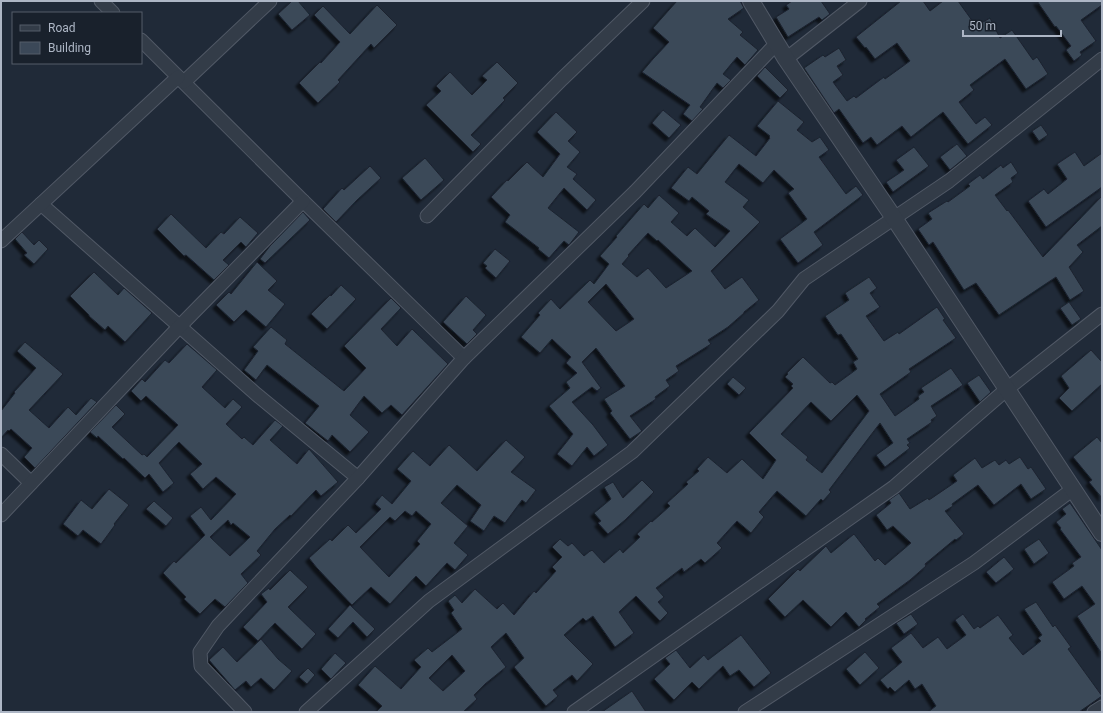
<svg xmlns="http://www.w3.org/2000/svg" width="1103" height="713" viewBox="0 0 1103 713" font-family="Roboto,sans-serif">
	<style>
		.building { fill: #3b4858; stroke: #1b232f; fill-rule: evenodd; filter: url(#shadow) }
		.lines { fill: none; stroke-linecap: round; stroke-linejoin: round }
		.minor-casing { stroke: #515966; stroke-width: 15 }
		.tertiary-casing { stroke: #515966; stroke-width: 18 }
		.minor { stroke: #333c48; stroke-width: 13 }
		.tertiary { stroke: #333c48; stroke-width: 16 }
	</style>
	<defs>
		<filter id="shadow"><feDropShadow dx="-3.5" dy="3.5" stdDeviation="1" flood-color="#0009"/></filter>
	</defs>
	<rect width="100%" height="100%" fill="#202a38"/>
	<g class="building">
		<path d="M292,1H298L310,15L292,30L278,14Z"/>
		<path d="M677,1H740L744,8L728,19L743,32L740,35L758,50L745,65L737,57L723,74L731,80L723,88L717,83L700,107L703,109L692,121L683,114L690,105L642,72L653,59L669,42L653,28Z"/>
		<path d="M792,1H821L830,14L822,20L819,17L788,37L776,17L789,9L786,5Z"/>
		<path d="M901,1H923L930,11L943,1H958L976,26L990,18L1000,38L1012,30L1033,60L1037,57L1048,74L1026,89L1005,59L970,85L974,90L959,102L976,124L985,117L992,125L968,144L943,112L911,137L902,126L877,145L871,137L863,143L839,109L834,113L804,68L823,55L825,57L839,48L846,60L837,66L843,75L833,82L847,101L854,96L856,98L884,77L885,79L910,61L897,43L875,59L866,47L865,48L856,37Z"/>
		<path d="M1037,1H1102V5L1081,20L1096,41L1080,52L1082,55L1074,61L1066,50L1071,46L1056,26L1055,27Z"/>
		<path d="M377,5L397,25L374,48L371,44L338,80L340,82L318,103L299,83L320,62L321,63L340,42L314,15L323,6L350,34Z"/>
		<path d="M497,62L518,83L503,98L505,100L471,135L481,144L473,152L426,105L441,91L436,86L450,72L472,95L487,80L482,76Z"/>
		<path d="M765,67L788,90L780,98L757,76Z"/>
		<path d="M778,101L804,122L797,130L812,142L820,137L829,150L819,157L846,194L856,186L863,195L814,232L823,245L798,263L780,239L807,219L788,193L794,189L774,170L763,183L739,164L725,182L749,200L743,207L760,222L711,271L725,289L742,277L759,300L744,312V313L728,327L708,340L711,344L676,366L679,371L666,380L670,386L655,397L656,399L630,416L642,431L630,439L610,413L612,411L604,399L625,386L596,348L582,362L601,388L597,391L592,387L572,402L593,425L608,445L594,456L587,447L572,466L557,454L573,434L549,406L570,388L566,382L577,373L566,363L571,357L552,339L540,353L521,337L540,315L538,313L551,299L560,309L590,280L594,284L609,264L600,256L617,237L616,236L644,204L648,208L659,195L679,213L671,222L687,236L695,228L715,247L730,231L706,214L709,211L692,197L689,201L671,188L688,167L697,174L729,135L756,156L770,138L769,137L770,136L757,126ZM648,233L657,241L658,240L692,271L666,288L648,268L637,277L622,264L629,256L628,255ZM606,284L634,319L616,331L588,302Z"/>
		<path d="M663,110L681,125L669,138L652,123Z"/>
		<path d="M556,112L577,132L568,141L580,152L567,167L577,174L573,179L596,200L587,210L564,188L548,208L579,232L569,245L564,241L549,258L538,249L539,248L505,222L510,215L491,197L507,180L508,181L527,162L543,177L560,154L537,132Z"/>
		<path d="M1041,125L1048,135L1039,141L1032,131Z"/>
		<path d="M957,144L967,156L950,170L940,157Z"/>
		<path d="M914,147L929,166L893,192L886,182L904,170L896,160Z"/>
		<path d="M1075,152L1084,166L1102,153V187L1046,227L1028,201L1044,189L1048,194L1067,179L1057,164Z"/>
		<path d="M425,158L444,180L421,200L402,178Z"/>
		<path d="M1011,162L1018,173L1011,178L1013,182L995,195L1007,211L1008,210L1043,257L1102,196V226L1077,245L1083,252L1069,267L1084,291L1070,300L1056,277L999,315L976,283L964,290L933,242L929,245L918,229L932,219L928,213L947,201L948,202L970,186L968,184L980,175L983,179L1001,165L1003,168Z"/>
		<path d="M370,166L381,178L357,200L336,222L323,209L342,188L344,190Z"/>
		<path d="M303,212L310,220L265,263L260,259L270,246Z"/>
		<path d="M171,214L206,248L221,232L224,234L240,217L258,233L246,247L241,242L223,260L229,265L214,280L186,255L184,256L157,229Z"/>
		<path d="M22,232L34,245L39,240L48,249L34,264L24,255L27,253L15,239Z"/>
		<path d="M495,249L510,261L496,278L485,268L487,266L483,263Z"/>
		<path d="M257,262L277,281L268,290L285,304L266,327L246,310L234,322L216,305L229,292L231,294Z"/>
		<path d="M94,272L118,295L124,288L152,313L125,342L108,326L105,330L89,316V315L70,296Z"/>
		<path d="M869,277L877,288L870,293L880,307L866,316L884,341L898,332L899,334L937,307L945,319L943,320L956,338L909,369L911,372L880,394L895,416L919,399L918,396L924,392L921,388L951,368L963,385L931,406L937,416L931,420L932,422L907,439L910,443L907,445L910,448L885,467L876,455L893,443L880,423L829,490L831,492L823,501L821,499L806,516L777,491L759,512L764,517L751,533L737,521L717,543L722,548L705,563L701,559L684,572L682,568L656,588L664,597L658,602L668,613L660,621L636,596L619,612L634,633L615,647L593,616L586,621L583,618L564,635L593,664L577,681L572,675L553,690L558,696L546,706L514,667L524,658L506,633L491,647L506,667L485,684L474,695L477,699L463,712H376L382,706L358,685L375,666L401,689L421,667L414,660L428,648L432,652L462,629L451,613L454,610L448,601L455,595L462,603L475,589L497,609L503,603L514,615L534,591L536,593L556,571L552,567L562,557L552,547L560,539L568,546L572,543L584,556L590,551H591L592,550L604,563L620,549L623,553L640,537L637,534L651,521L652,522L670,506L667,503L688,484L686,482L699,471L697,469L708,457L727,473L742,459L763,479L776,460L749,433L793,388L791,386L793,384L785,377L788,374L787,373L803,357L830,383L832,382L835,385L857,369L853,362L858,359L841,334L838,335L825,316L849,300L845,293ZM857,395L869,411L822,473L806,460L808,457L781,434L811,402L831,421ZM452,655L465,671L443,691L429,678Z"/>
		<path d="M341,285L356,299L327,329L311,314L330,295L331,296Z"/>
		<path d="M466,296L486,315L473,330L477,334L467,344L443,322Z"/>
		<path d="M391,298L401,308L381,329L397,346L412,329L448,364L402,415L391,405L382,413L364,396L350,415L369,432L350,452L332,435L328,441L305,423L319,406L314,402L267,365L256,380L244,370L258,351L253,347L271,327L287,340L285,344L344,391L366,368L344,346Z"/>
		<path d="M1069,302L1081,319L1072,325L1060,308Z"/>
		<path d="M25,342L63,374L29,410L49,428L68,407L76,415L91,398L97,402L35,468L24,457L32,448L11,429L9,431L8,430L1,438V411L15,393L14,392L36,368L17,351Z"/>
		<path d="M187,344L217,370L202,387L225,408L233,399L242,407L226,424L242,439L244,437L253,445L275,420L283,426L270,440L297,464L309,449L338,482L321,496L316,490L291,516L290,515L275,529L257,551L261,555L241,574L248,583L225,607L215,599L200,614L184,599L186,597L163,573L174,561L176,563L205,535L190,516L201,507L211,520L236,494L216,477L203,489L190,474L202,464L179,442L159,463L174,483L163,492L149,474L145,478L124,458L123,459L98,436L97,438L90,432L116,405L125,414L112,427L142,455L144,454L147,457L178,425L146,396L141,401L131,391L142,379L145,382L165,360L169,363ZM228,520L231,525L233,523L250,537L230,556L210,537Z"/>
		<path d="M1091,350L1102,362V384L1072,411L1059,398L1069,388L1061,376Z"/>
		<path d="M979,375L991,392L980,402L967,383Z"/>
		<path d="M733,377L746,388L739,395L727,384Z"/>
		<path d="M1097,437L1102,443V498L1089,482L1092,480L1073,457Z"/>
		<path d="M506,440L525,457L511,472L536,490L526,503L522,500L505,523L494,516L484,531L470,521L481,505L457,485L441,503L468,526L454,543L468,555L455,570L447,563L426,586L416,576L390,604L371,587L352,605L317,568L309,558L330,539L332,541L348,525L356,533L381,509L375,504L382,495L392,504L411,481L397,469L413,451L430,466L449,445L477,471ZM405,511L412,516L416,511L431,524L417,541L420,544L389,577L360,547L390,517L395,521Z"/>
		<path d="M1020,457L1028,469L1031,467L1046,489L1031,499L1021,484L994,505L978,485L952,504L953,506L945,511L964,534L956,540L955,539L925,564L926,566L910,580L877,604L880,607L865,619L866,620L859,627L846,612L831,627L803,600L785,617L768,599L798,569L800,571L826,546L831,553L854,534L875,561L878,558L885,565L911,543L893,526L887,530L876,515L891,503L889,500L899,493L910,509L928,498L929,500L957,481L953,475L975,458L982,468L995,460L999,465L1006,460L1009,464Z"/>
		<path d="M642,480L654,492L625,520L608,534L598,523L601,521L594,513L611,499L604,487L613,482L623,498Z"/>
		<path d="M109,489L129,505L114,524L115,525L101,544L83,530L78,536L63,524L81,500L92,509Z"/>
		<path d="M154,501L173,518L166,526L146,509Z"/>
		<path d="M1070,503L1102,550V654L1077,616L1095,604L1082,586L1064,599L1052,582L1074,566L1072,563L1081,557L1060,529L1061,528L1056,522L1066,514L1062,509Z"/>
		<path d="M1039,539L1049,553L1034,564L1024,549Z"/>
		<path d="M1004,557L1014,569L996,583L986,572Z"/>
		<path d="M290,570L308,587L288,607L316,634L302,649L275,623L258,641L243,627L267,602L261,594L269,588L270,590Z"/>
		<path d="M1036,602L1053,627L1055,625L1071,647L1068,649L1102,696L1079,712H928L936,706L922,684L915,689L909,680L895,692L890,687L888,689L880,680L902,662L891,648L911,633L923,648L938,637L947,649L966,635L955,620L963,614L974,629L978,626L980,628L998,615L1013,635L1009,638L1023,655L1041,641L1038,638L1042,635L1024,609Z"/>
		<path d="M350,605L375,629L367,637L353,622L338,638L328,629Z"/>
		<path d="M911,614L918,624L904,634L896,623Z"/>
		<path d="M741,635L771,673L754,687L739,670L730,676L723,666L699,689L692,682L674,700L654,679L670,664L665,658L676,650L690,668L704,655L708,660Z"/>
		<path d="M261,639L278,659L292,671L274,690L261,678L251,687L246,681L235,690L209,660L223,647L237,662Z"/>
		<path d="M865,652L879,668L860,685L846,669Z"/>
		<path d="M335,653L346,663L331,679L321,669Z"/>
		<path d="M308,668L315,675L307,684L299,677Z"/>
		<path d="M632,691L646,712H602Z"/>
	</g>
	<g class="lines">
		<defs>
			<g id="minor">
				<path d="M101,1L113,13"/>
				<path d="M141,40L303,201L464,358"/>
				<path d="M786,59L860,1"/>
				<path d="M184,82L270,1"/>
				<path d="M41,204L256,394L358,478"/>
				<path d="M427,216L562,79L643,1"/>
				<path d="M1,241L178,77"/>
				<path d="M1,454L31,483"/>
				<path d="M1,515L179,327L303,201"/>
				<path d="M245,712L201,666L200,652L218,626L358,478L464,358L635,192L776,44"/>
				<path d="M306,712L429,601L632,452L778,311L804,279L949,181L1102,59"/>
				<path d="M574,712L894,487L1007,389L1102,314"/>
				<path d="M745,712L974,563L1073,489"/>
				<path d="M1094,712L1102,707"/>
			</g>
			<path id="tertiary" d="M751,1L786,59L894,218L1102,533"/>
		</defs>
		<use href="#minor" class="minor-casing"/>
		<use href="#tertiary" class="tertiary-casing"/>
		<use href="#minor" class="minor"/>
		<use href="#tertiary" class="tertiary"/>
	</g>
	<rect width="1103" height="713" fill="none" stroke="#adb6c5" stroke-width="4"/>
	<rect x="12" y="12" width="130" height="52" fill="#19212c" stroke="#545d69"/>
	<rect x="20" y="25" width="20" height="6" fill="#333c48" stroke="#545d69"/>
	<text x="48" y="32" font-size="12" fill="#adb6c5">Road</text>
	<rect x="20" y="42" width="20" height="12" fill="#3b4858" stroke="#545d69"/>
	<text x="48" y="52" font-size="12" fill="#adb6c5">Building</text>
	<path d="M963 30v6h98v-6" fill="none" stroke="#adb6c5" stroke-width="2"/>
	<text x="969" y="30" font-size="12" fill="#adb6c5" stroke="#19212c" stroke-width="3" paint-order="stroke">50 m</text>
</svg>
